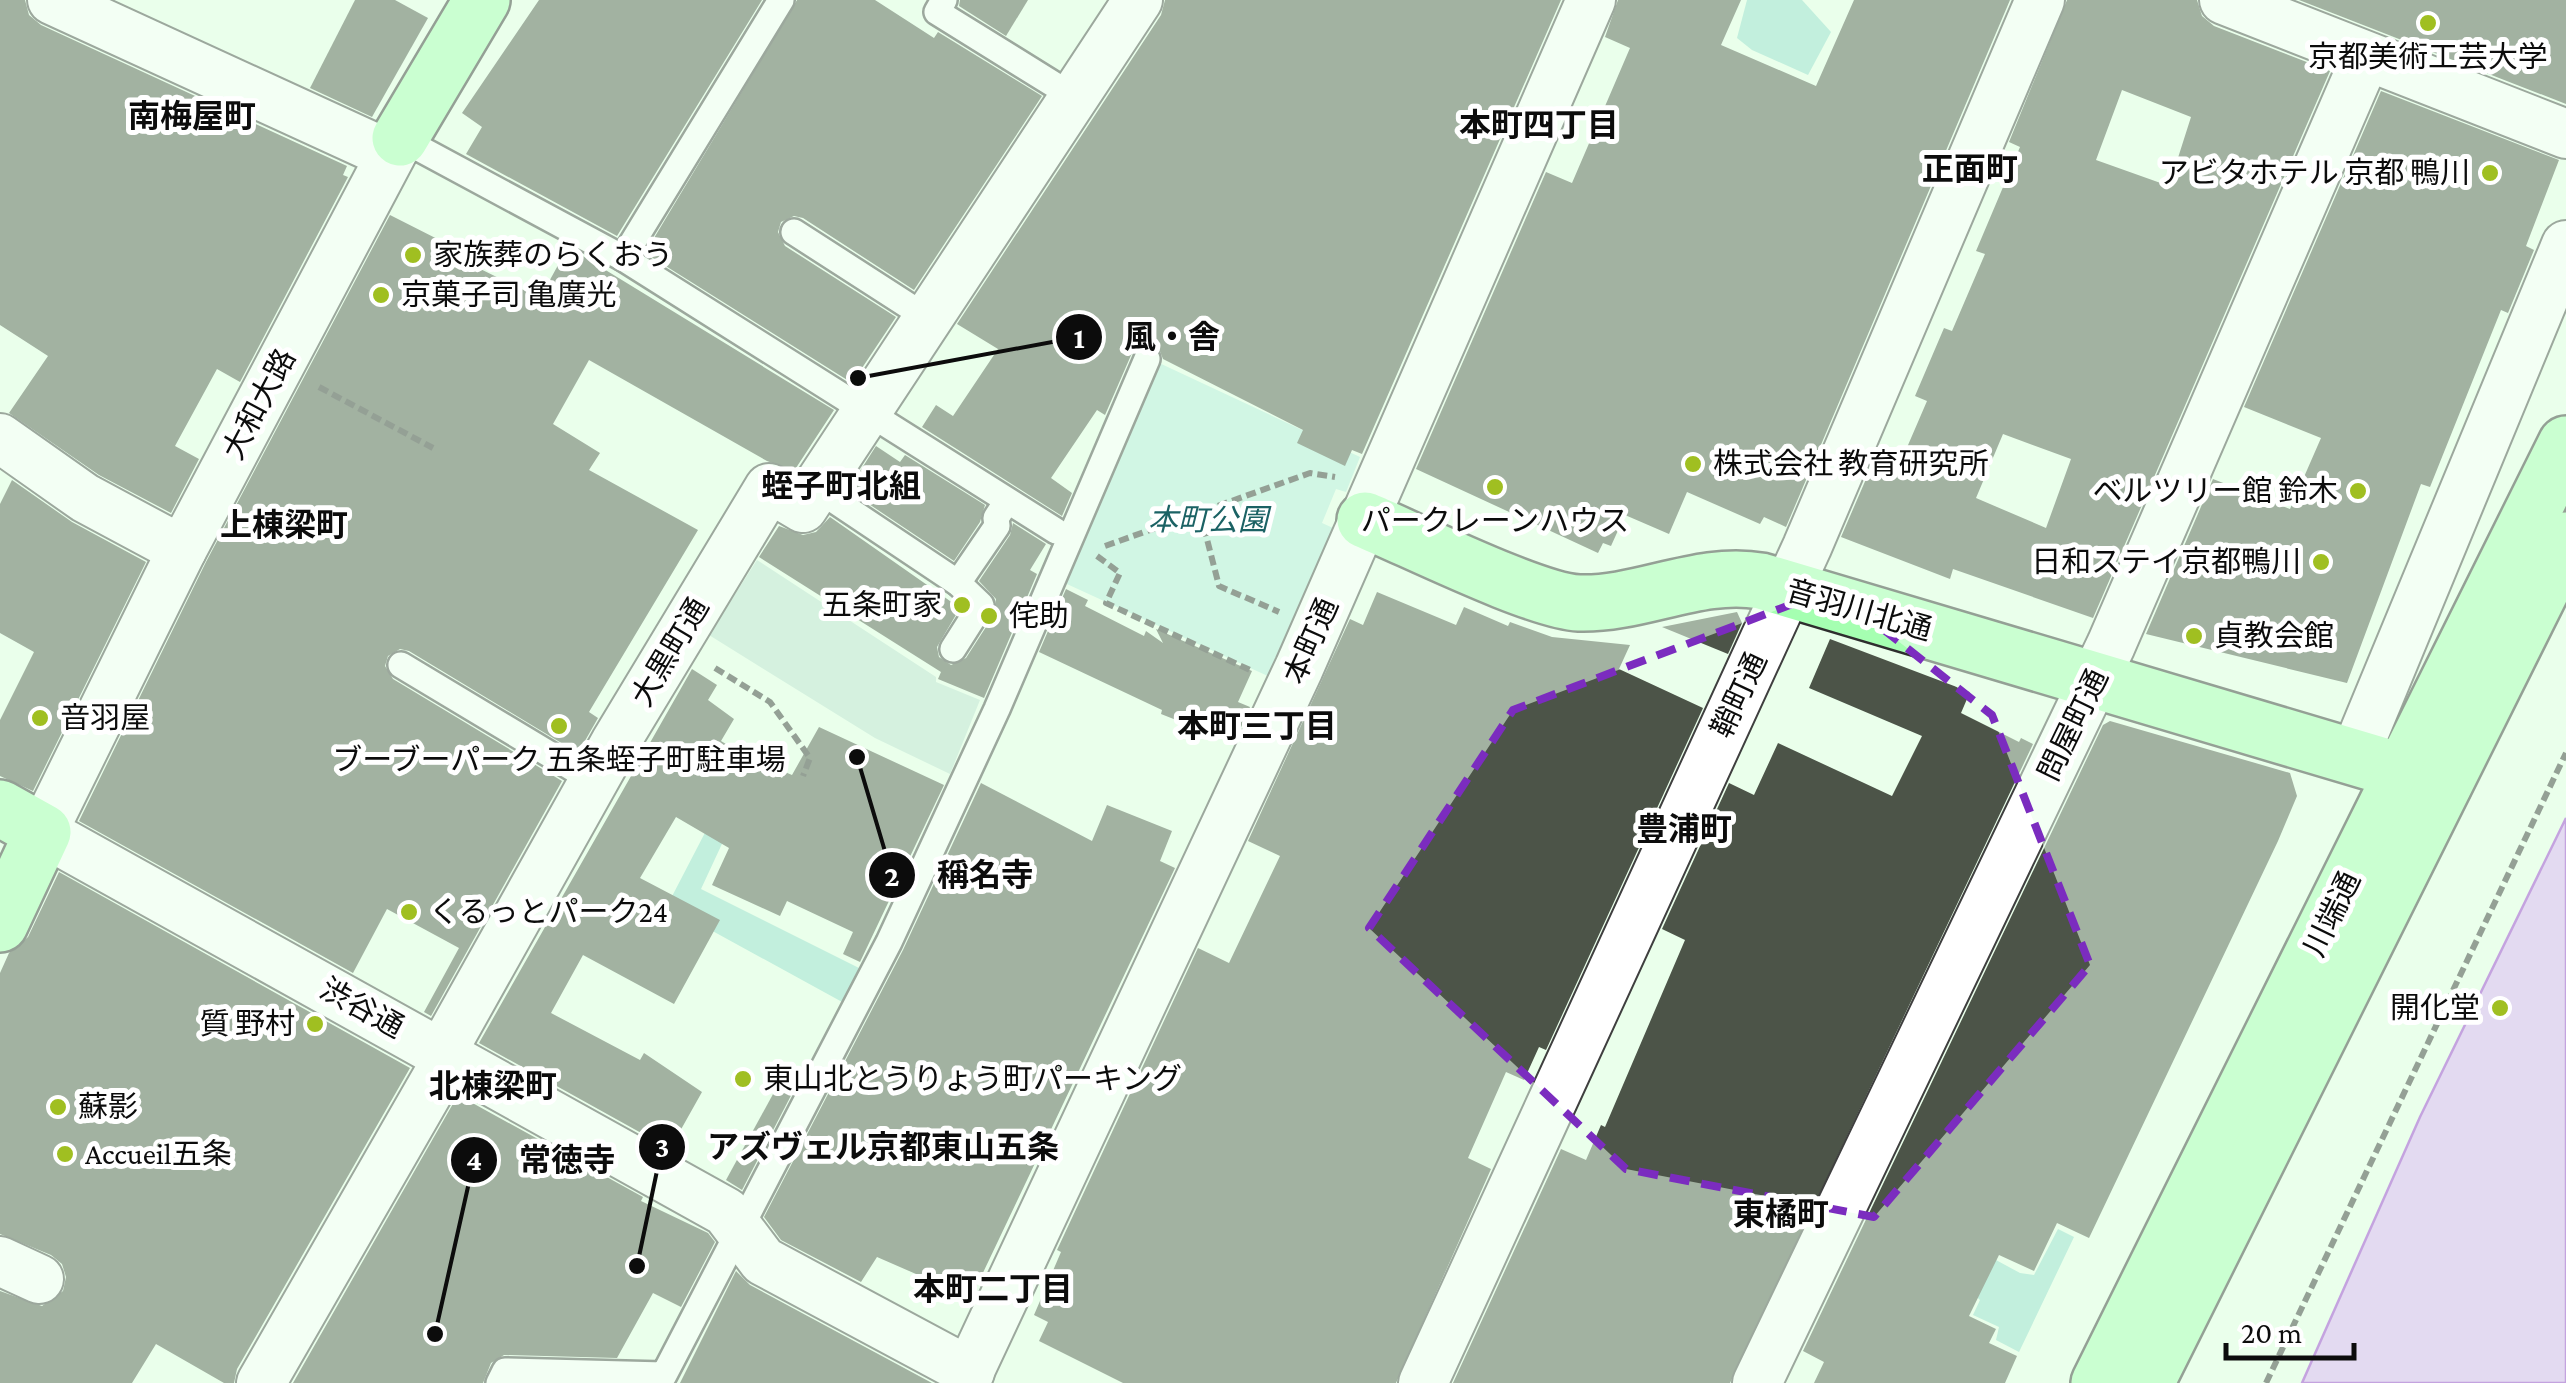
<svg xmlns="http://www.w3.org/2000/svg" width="2566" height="1383" viewBox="0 0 2566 1383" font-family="'Crimson Pro','Noto Sans JP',serif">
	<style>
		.green { fill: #b3eadb }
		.forest { fill: #92dbcc }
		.cemetery { fill: #bce0d1 }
		.water { fill: #dbaef8; stroke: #9833d0; stroke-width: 2.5 }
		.building { fill: #4c5448; fill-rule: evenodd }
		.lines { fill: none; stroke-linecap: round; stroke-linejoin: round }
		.lane-casing { stroke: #3f3f3f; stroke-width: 30 }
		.street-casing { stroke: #3f3f3f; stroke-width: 52 }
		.secondary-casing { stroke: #2e2e2e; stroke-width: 60 }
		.path { stroke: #2e2e2e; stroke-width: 6; stroke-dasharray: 10 5; stroke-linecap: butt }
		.lane { stroke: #fff; stroke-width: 25 }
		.street { stroke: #fff; stroke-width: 48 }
		.secondary { stroke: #a5ffb1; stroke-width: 55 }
		.marked { fill: none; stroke: #7b2cbf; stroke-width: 8; stroke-dasharray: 20 12; stroke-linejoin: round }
		.poi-dot { fill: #a0bf21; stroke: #fff; stroke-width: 4 }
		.labels { text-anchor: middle; stroke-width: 10; stroke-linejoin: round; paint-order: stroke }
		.poi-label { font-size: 30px; fill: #0c0c0c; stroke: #fff; text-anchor: start }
		.street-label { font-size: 30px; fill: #0c0c0c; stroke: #fff }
		.park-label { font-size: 30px; font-style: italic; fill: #1b6264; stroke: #fff }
		.neighbourhood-label { font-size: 32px; font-weight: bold; fill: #0c0c0c; stroke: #fff }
		.leader { fill: none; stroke: #0c0c0c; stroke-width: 4 }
		.callout-dot { fill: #0c0c0c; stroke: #fff; stroke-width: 4 }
		.mark-label { font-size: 30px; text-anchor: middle; font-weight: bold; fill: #fff }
		.callout-label { font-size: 32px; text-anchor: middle; font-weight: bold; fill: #0c0c0c; stroke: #fff; stroke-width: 10; stroke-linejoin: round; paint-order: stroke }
	</style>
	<rect width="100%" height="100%" fill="#eaffeb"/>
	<path class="green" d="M1157,362L1360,457L1346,492L1336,489L1322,523L1333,528L1270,677L1056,579Z"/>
	<g class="forest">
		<path d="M1747,0H1802L1831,32L1808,75L1752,50L1737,38Z"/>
		<path d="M709,825L727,833L701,889L861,969L844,1003L667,906Z"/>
		<path d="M2058,1229L2074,1237L2019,1352L1996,1340L1999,1327L1973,1315L1980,1300L1970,1290L1983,1253L2020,1273L2034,1275Z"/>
	</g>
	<path class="cemetery" d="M757,560L936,677V682L980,700L950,774L875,738L709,635Z"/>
	<path class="water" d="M2566,818V1383H2302L2420,1117Z"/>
	<g class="building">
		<path d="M0,0H25L29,15L41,25L347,166L343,175L348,177L240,382L217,369L175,446L199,459L171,513L99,475L9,413L48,356L0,325Z"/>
		<path d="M355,0H395L428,18L372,117L310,88Z"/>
		<path d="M539,0H762L617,236L466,154L482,127L462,113Z"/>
		<path d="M797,0H875L934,38L938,32L1042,96L914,290L803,218L794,216L781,222L778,232L785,246L896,317L852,383L645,253Z"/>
		<path d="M960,0H1028L1006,36L959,6Z"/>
		<path d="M1165,0H1561L1362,454L1352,450L1345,466L1297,443L1303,430L1163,359L1159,349L1144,343L1132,353L1105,415L1097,410L1051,478L1072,493L1062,516L922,427L936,405L953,416L998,349L957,324L1161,15Z"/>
		<path d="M1618,0H1741L1721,45L1816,86L1854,0H2010L1786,527L1764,517L1760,524L1687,492L1669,534L1625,515L1611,546L1603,543L1598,553L1416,469L1546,172L1572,183L1630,48L1605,37Z"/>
		<path d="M2067,0H2197L2202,16L2214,26L2330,71L2093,618L1953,569L1950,579L1841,537L1876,456L1899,466L1927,401L1915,396L1944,328L1952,331L1985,254L1976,251L2020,147L2009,142ZM2122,90L2191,117L2169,186L2096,160ZM2003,434L2071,459L2046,528L1976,498Z"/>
		<path d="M2299,0H2566V104Z"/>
		<path d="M2381,91L2559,160L2526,246L2534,250L2508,313L2501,310L2430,487L2421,484L2347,683L2146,634L2213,479L2290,509L2321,438L2244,407Z"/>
		<path d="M390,215L465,253L462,260L540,298L568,247L834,410L794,471L767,461L589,360L553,424L600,453L589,470L698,530L589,712L598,718L578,753L409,651L400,649L388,656L385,666L393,679L562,781L431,1016L424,1012L459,948L387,909L353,973L79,821L206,562Z"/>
		<path d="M876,446L900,462L905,455L985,505L980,522L954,561L848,490Z"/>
		<path d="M12,480L72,522L146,562L33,791L0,776V720L34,652L0,633V504Z"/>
		<path d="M830,517L960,608L937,647L939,657L951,665L966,658L995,613L996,599L979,581L1010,535L1013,523L1046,544L1030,570L1037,574L984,698L938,679L941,672L759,557L779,526L803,535L816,532Z"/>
		<path d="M1066,589L1088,600L1085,606L1144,636L1146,631L1163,643L1156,629L1252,671L1238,702L1250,707L1234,743L1161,714L1162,710L1039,652Z"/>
		<path d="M1377,592L1456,625L1464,607L1508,626L1510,622L1552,637L1630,645L1619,669L1703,708L1546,1050L1539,1047L1524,1080L1506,1072L1468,1158L1491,1169L1396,1383H1123L1039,1341L1048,1322L1034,1315L1061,1252L1057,1250L1198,948L1229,963L1280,856L1248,841L1350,619L1363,625Z"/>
		<path d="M1737,612L1742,623L1728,654L1662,627Z"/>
		<path d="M1830,639L1970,692L1961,713L2019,742L2021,738L2033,744L1730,1383H1453L1561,1149L1586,1160L1601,1125L1605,1127L1685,940L1662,929L1729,783L1754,795L1778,743L1892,796L1922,736L1809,688Z"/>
		<path d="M692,669L717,685L708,700L734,719L721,741L782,778L785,772L792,775L819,727L944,785L860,962L843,954L853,932L787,901L780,916L712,885L729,848L676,817L640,878L720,920L674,1004L583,955L551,1013L640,1060L644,1053L702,1092L670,1149L479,1043Z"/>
		<path d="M2110,721L2290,773L2297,796L2278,841L2089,1238L2057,1223L2034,1271L1999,1255L1969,1316L1996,1329L1989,1343L2017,1356L2005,1383H1814L1824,1362L1803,1351L2103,725Z"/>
		<path d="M981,783L1092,841L1107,805L1172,831L1160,861L1175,868L971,1298L877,1257L861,1282L781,1240L764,1217L903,950Z"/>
		<path d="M59,872L410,1068L237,1369L234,1383H224L156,1344L132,1383H0V1291L42,1306L63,1291L66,1277L62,1264L51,1255L0,1234V973L9,953L28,937Z"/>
		<path d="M784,1074L798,1082L742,1190L726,1180Z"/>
		<path d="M458,1095L643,1197L641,1201L708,1233L715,1242L681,1307L653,1293L617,1358L504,1355L491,1363L483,1383H293Z"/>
		<path d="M736,1271L750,1285L932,1383H680Z"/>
	</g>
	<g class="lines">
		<defs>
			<g id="lane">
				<path d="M944,0L937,12L1074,97"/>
				<path d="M400,138L623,258L1056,531"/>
				<path d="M794,232L929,319"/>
				<path d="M623,258L781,0"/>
				<path d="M816,488L958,583L981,605L953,649"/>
				<path d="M958,583L997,526L996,518L1007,501"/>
				<path d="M401,665L594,781"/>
				<path d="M499,1383L505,1371L664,1375L889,942L997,709L1147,359"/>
			</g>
			<g id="street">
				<path d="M52,0L390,155"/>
				<path d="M2224,0L2566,134"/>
				<path d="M400,138L182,550L43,832L726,1212L763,1261L970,1372"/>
				<path d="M0,438L85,498L182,550"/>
				<path d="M2354,757L2566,245"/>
				<path d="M0,1261L39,1279"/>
				<path d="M261,1383L449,1056L447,1043L615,743L769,488L803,508L1138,0"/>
				<path d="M964,1383L1299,668L1591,0"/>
				<path d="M1423,1383L1807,547L2040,0"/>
				<path d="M1757,1383L2111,645L2366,57"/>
			</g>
			<g id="secondary">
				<path d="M400,138L482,0"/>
				<path d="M1365,520C1413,540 1535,601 1579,603C1640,605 1700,570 1761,581L2444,784"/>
				<path d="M0,808L43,832L0,924"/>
				<path d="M2099,1383L2566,444"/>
				<path d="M2146,1383L2566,540"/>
			</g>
		</defs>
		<use href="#lane" class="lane-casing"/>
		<use href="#street" class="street-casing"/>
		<use href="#secondary" class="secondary-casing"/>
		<g class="path">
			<path d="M319,387L433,448"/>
			<path d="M1200,512L1219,586L1279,612"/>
			<path d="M1105,546L1310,473L1335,477"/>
			<path d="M1097,556L1120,573L1106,603L1252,671"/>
			<path d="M715,668L770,702L810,758L803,776"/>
			<path d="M2266,1383L2566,753"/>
		</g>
		<use href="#lane" class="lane"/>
		<use href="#street" class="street"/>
		<use href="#secondary" class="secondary"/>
	</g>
	<path d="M0 0H2566V1383H0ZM1832,589L1992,715L2090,965L1874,1217L1626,1169L1369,928L1513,710Z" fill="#eaffeb" fill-opacity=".55" fill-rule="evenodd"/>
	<path class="marked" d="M1832,589L1992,715L2090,965L1874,1217L1626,1169L1369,928L1513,710Z"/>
	<g class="poi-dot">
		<circle cx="2428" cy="23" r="10"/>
		<circle cx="2490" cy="173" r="10"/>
		<circle cx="413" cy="255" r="10"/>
		<circle cx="381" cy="295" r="10"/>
		<circle cx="1693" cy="464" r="10"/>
		<circle cx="1495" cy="487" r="10"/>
		<circle cx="2358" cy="491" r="10"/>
		<circle cx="2321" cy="562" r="10"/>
		<circle cx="962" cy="605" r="10"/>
		<circle cx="989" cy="616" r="10"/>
		<circle cx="2194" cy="636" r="10"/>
		<circle cx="40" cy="718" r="10"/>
		<circle cx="559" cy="726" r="10"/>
		<circle cx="409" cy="912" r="10"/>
		<circle cx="2500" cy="1008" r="10"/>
		<circle cx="315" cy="1024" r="10"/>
		<circle cx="743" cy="1079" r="10"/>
		<circle cx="58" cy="1107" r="10"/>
		<circle cx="65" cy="1154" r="10"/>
	</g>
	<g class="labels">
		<g class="poi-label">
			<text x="2428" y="67" text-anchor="middle">京都美術工芸大学</text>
			<text x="2470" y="183" text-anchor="end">アビタホテル 京都 鴨川</text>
			<text x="433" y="265">家族葬のらくおう</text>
			<text x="401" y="305">京菓子司 亀廣光</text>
			<text x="1713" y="474">株式会社 教育研究所</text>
			<text x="2338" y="501" text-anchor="end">ベルツリー館 鈴木</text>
			<text x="1495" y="531" text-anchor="middle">パークレーンハウス</text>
			<text x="2301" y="572" text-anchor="end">日和ステイ京都鴨川</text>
			<text x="942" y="615" text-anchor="end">五条町家</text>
			<text x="1009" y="626">侘助</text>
			<text x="2214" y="646">貞教会館</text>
			<text x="60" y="728">音羽屋</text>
			<text x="559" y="770" text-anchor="middle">ブーブーパーク 五条蛭子町駐車場</text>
			<text x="429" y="922">くるっとパーク24</text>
			<text x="2480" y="1018" text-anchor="end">開化堂</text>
			<text x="295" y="1034" text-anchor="end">質 野村</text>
			<text x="763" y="1089">東山北とうりょう町パーキング</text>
			<text x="78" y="1117">蘇影</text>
			<text x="85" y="1164">Accueil五条</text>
		</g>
		<g class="street-label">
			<text transform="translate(259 404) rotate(-62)" y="10">大和大路</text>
			<text transform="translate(1859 610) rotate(16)" y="10">音羽川北通</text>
			<text transform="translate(1311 641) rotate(-66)" y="10">本町通</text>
			<text transform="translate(670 652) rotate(-59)" y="10">大黒町通</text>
			<text transform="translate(1739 695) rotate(-65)" y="10">鞘町通</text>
			<text transform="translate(2073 725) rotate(-64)" y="10">問屋町通</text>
			<text transform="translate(2332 914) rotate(-64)" y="10">川端通</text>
			<text transform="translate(362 1008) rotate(29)" y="10">渋谷通</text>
		</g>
		<g class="park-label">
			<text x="1208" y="530">本町公園</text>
		</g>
		<g class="neighbourhood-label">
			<text x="192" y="127">南梅屋町</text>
			<text x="1539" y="136">本町四丁目</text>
			<text x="1970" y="180">正面町</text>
			<text x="841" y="497">蛭子町北組</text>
			<text x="284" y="536">上棟梁町</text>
			<text x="1257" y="737">本町三丁目</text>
			<text x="1684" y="840">豊浦町</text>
			<text x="493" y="1097">北棟梁町</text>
			<text x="1781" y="1225">東橘町</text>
			<text x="993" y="1300">本町二丁目</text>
		</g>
	</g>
	<path class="leader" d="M858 378L1079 337M857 757L892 875M637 1266L662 1147M435 1334L474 1160"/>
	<g class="callout-dot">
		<circle cx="858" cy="378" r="10"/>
		<circle cx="857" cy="757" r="10"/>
		<circle cx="637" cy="1266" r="10"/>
		<circle cx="435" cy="1334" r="10"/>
		<circle cx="1079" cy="337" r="25"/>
		<circle cx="892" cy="875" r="25"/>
		<circle cx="662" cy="1147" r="25"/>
		<circle cx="474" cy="1160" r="25"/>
	</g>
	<g class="mark-label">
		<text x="1079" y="348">1</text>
		<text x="892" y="886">2</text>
		<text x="662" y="1157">3</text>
		<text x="474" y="1170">4</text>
	</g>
	<g class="callout-label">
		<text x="1172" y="348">風・舎</text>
		<text x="985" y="886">稱名寺</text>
		<text x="883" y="1158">アズヴェル京都東山五条</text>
		<text x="567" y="1171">常徳寺</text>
	</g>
	<path d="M2226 1343v15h128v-15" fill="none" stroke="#0c0c0c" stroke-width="5"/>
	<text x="2241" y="1343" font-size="30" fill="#0c0c0c" stroke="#ffffff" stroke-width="8" paint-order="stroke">20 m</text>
</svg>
